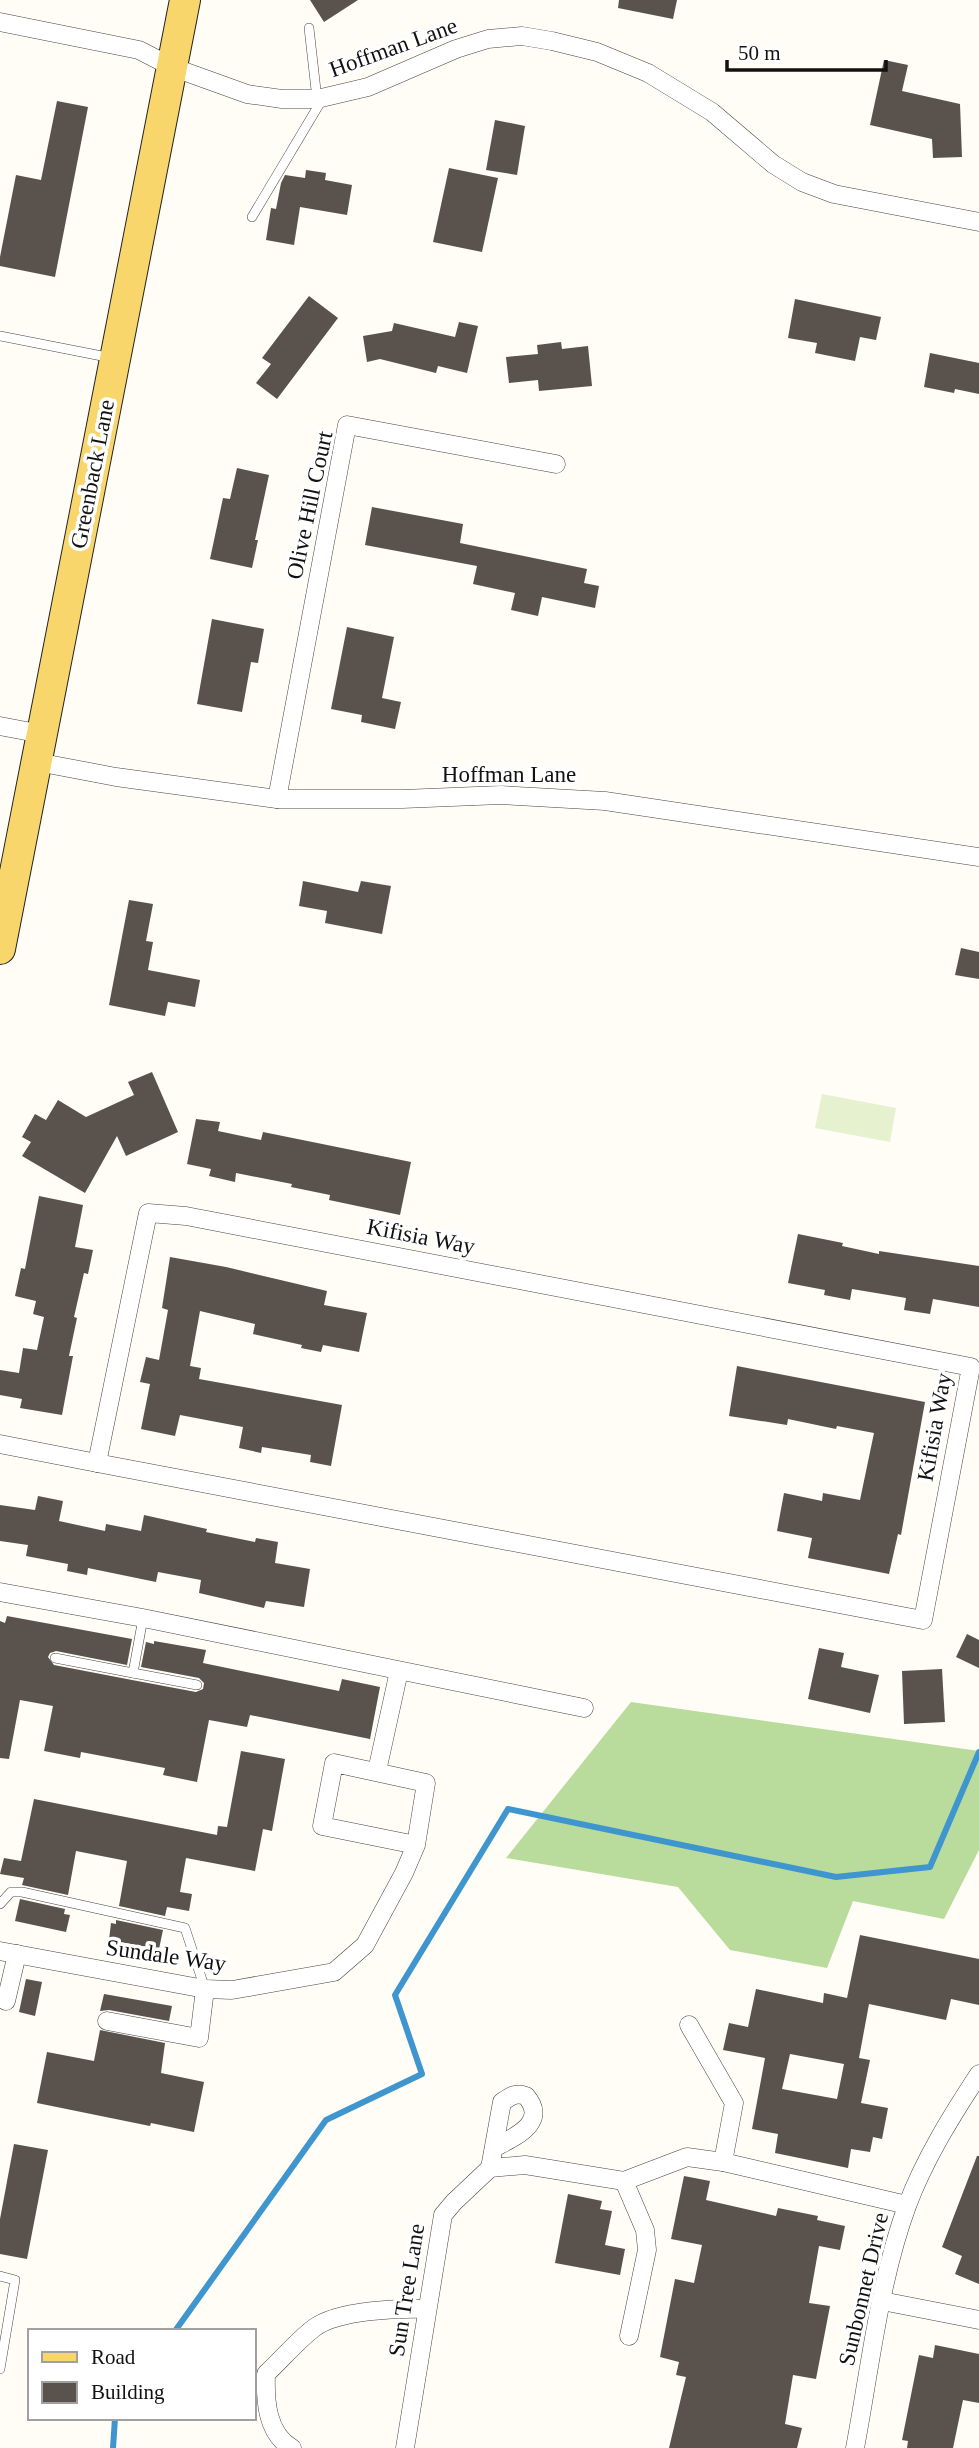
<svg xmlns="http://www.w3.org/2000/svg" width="979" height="2448" viewBox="0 0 979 2448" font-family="Georgia,serif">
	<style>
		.forest { fill: #b9dc9c }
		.pitch { fill: #e6f2cf }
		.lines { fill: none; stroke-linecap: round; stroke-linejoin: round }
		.stream { stroke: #3f96cf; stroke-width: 6 }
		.building { fill: #5a524d; fill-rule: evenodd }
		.lane-casing { stroke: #444; stroke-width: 10 }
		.street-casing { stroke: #444; stroke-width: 19 }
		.primary-casing { stroke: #222; stroke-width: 32 }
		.lane { stroke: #fff; stroke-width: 9 }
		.street { stroke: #fff; stroke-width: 18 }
		.primary { stroke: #f9d66b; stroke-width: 30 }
		.labels { text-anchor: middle; stroke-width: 7; stroke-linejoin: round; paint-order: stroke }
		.street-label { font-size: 23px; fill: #111; stroke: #fff }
	</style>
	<rect width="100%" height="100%" fill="#fffdf5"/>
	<path class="forest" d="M631,1702L979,1751V1850L944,1919L853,1901L827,1968L730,1950L678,1887L506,1858Z"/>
	<path class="pitch" d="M822,1094L896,1108L890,1142L815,1128Z"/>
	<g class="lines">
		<g class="stream">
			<path d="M175,2331L326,2120L422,2074L395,1995L508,1809L836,1877L930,1867L979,1752"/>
			<path d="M113,2448L115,2418"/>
		</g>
	</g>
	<g class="building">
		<path d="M310,0H358L324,22Z"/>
		<path d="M619,0H677L673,19L618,8Z"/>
		<path d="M884,60L908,65L902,91L960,104L962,157L933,158L932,139L870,125Z"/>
		<path d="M57,101L88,107L55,277L0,266V257L16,175L41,180Z"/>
		<path d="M495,120L525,126L517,175L486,170Z"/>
		<path d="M449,168L498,178L482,252L433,242Z"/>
		<path d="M306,170L326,173L325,180L352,185L347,215L300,207L294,245L266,240L271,208L276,209L281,183L285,175L305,178Z"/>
		<path d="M309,296L338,318L277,399L256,383L271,364L262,358Z"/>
		<path d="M795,299L881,317L876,340L860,337L855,361L815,353L817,343L788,338Z"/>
		<path d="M459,322L478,326L467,373L438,366L436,373L380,359L367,362L363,336L392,331L394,323L455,337Z"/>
		<path d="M561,342L562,349L588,346L592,386L539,391L538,380L509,383L506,357L538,354L537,345Z"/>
		<path d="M930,353L979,363V394L955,389L954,393L924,387Z"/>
		<path d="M237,468L269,475L255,540H258L252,568L210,559L223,498L230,499Z"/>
		<path d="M372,507L463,524L460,543L587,569L584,583L599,586L595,608L542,597L538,616L511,610L515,593L473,584L477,566L365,545Z"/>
		<path d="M212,619L264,629L258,663L251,662L242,712L197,704Z"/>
		<path d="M347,627L394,637L382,698L401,702L395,729L361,722L362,715L331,709Z"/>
		<path d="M303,881L358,892L361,881L391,886L382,934L325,923L327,911L299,906Z"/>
		<path d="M129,900L153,904L146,941L153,942L148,970L200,980L195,1007L168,1002L165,1016L109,1005Z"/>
		<path d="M961,948L979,952V979L955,975Z"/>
		<path d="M152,1072L178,1132L126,1156L117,1136L85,1193L22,1156L31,1142L22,1137L35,1114L46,1120L58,1100L86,1117L134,1095L128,1082Z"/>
		<path d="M196,1119L220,1122L218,1131L261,1140L263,1132L411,1162L400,1215L329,1200L330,1195L291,1187L292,1184L236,1173L235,1182L209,1176L211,1169L187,1164Z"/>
		<path d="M39,1196L83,1205L75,1247L93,1250L88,1274L84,1273L74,1317L77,1318L69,1356H73L62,1415L20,1408L22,1399L0,1395V1370L19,1373L23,1348L37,1350L44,1317L33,1314L36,1301L15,1296L21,1268L25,1269Z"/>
		<path d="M798,1234L843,1243L842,1246L879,1254V1251L979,1266V1307L933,1299L930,1314L904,1310L906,1298L852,1289L850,1300L824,1295L825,1290L788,1283Z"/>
		<path d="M170,1257L226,1267L327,1291L324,1305L367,1313L359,1352L323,1345L321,1352L301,1348L302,1345L253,1334L255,1324L200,1311L190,1366L201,1368L199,1379L342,1405L331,1466L310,1462L311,1455L262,1447L261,1453L239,1448L243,1427L180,1415L175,1436L141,1429L150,1384L140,1382L146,1357L159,1360L168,1310L162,1308Z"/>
		<path d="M737,1366L925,1402L901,1535L898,1534L889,1574L808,1558L812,1538L777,1531L784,1493L822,1501L823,1493L860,1500L874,1433L837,1426L836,1429L788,1419L787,1425L729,1416Z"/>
		<path d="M38,1496L63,1501L59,1521L105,1531L106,1524L141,1531L144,1515L207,1529L206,1532L255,1542L256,1538L278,1542L275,1563L310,1569L304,1607L266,1601L264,1608L199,1593L201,1580L158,1572L156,1582L88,1568L87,1575L67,1571L68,1564L26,1556L28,1545L0,1541V1505L35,1510Z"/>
		<path d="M7,1616L132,1639L127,1665L56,1651L50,1653L48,1657L54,1665L132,1680L196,1692L203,1689L204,1683L199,1678L141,1667L146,1642L154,1644V1641L206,1650L203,1663L339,1691L342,1679L380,1687L370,1739L250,1715L247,1727L209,1720L197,1782L163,1775L165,1768L81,1752L80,1758L44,1751L53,1706L20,1700L9,1759L0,1758V1621L5,1623Z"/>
		<path d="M967,1634L979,1640V1668L956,1657Z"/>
		<path d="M819,1648L844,1653L841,1667L879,1675L870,1713L808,1699Z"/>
		<path d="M942,1669L945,1722L904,1724L902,1671Z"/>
		<path d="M241,1751L285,1759L272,1831L263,1829L255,1871L186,1858L180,1892L192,1894L189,1911L167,1907L165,1916L119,1906L127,1861L76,1851L68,1895L22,1885L24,1878L0,1874L4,1858L21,1861L34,1799L217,1835L218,1826L227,1827Z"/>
		<path d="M20,1899L65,1909L64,1914L70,1915L66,1932L15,1921Z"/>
		<path d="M116,1920L163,1930L159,1949L109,1940L111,1923L116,1924Z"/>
		<path d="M860,1935L979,1959V2005L951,1999L946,2020L869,2004L859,2058L870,2060L861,2103L888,2108L882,2139L873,2137L870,2152L851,2149L848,2168L775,2153L778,2134L752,2129L765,2058L723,2050L729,2023L748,2027L756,1989L823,2003L824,1993L847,1998ZM790,2054L844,2064L837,2099L782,2089Z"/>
		<path d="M26,1979L42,1982L35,2016L19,2012Z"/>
		<path d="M104,1994L172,2006L169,2021L109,2010L100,2011Z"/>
		<path d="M100,2030L165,2043L161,2073L204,2082L194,2132L151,2123L150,2126L37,2103L47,2052L94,2061Z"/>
		<path d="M14,2144L48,2150L27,2259L0,2254V2219Z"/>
		<path d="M977,2156H979V2284L955,2274L962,2256L942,2247Z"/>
		<path d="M684,2176L710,2181L706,2200L776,2216L778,2208L818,2216L817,2220L845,2226L840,2250L819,2246L809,2303L830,2306L816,2379L793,2375L785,2424L802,2428L797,2448H669L686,2377L676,2375L679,2362L660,2357L675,2279L694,2283L702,2245L671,2239Z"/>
		<path d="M568,2194L602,2201L600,2209L612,2211L605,2245L625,2249L620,2275L555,2263Z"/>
		<path d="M935,2345L979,2354V2403L963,2400L953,2448H907L908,2441L902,2440L919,2355L933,2358Z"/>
	</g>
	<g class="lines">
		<defs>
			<g id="lane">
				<path d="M309,28L317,99"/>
				<path d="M252,217L323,98"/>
				<path d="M0,336L112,358"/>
				<path d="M55,1658L133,1673L143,1618"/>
				<path d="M133,1673L197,1685"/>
				<path d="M0,1904L11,1892H22L185,1928L205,1989"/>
				<path d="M0,2276L15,2280L0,2369"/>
			</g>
			<g id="street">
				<path d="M0,22L139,50L172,67L247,94L282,99H317L368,87L456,49L488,39L522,36L552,41L597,52L648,73L712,112L773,164L802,182L834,194L979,222"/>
				<path d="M0,726L42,734"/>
				<path d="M37,762L116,777L277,799H402L501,795L605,801L979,857"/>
				<path d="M277,799L347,425L556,464"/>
				<path d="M148,1213L186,1216L971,1367L923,1620L97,1463Z"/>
				<path d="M0,1444L97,1463"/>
				<path d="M0,1592L143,1618L584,1708"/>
				<path d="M377,1771L399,1671"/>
				<path d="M0,1951L205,1989L232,1990L334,1972L365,1945L404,1873L416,1845L426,1783L334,1763L322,1826L416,1845"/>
				<path d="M6,2001L17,1954"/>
				<path d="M107,2021L199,2038L205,1989"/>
				<path d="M689,2025L734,2103L723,2162"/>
				<path d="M490,2168L502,2102C511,2096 516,2092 526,2096C549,2123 514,2137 494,2148"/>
				<path d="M624,2181L645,2230L647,2250L629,2336"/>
				<path d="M882,2301L979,2320"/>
				<path d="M292,2448C267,2434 265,2401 266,2374C282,2359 297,2341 314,2328C338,2310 398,2308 427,2309"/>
				<path d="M405,2448L443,2215L454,2202L490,2168L525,2165L624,2181L687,2157L723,2162L907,2205"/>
				<path d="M855,2448C870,2369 879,2282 907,2206C924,2160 952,2115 979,2074"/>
			</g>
			<path id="primary" d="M0,949L185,0"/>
		</defs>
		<use href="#lane" class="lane-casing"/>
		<use href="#street" class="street-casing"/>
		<use href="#primary" class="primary-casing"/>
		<use href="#lane" class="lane"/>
		<use href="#street" class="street"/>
		<use href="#primary" class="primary"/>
	</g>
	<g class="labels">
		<g class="street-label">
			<text transform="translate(393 47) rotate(-20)" y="8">Hoffman Lane</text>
			<text transform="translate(92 474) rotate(-79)" y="8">Greenback Lane</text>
			<text transform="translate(309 505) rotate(-78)" y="8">Olive Hill Court</text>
			<text x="509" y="782">Hoffman Lane</text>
			<text transform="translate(421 1236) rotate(11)" y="8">Kifisia Way</text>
			<text transform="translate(934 1427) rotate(-80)" y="8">Kifisia Way</text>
			<text transform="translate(166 1955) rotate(8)" y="8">Sundale Way</text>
			<text transform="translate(863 2289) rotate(-77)" y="8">Sunbonnet Drive</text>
			<text transform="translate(406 2290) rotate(-81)" y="8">Sun Tree Lane</text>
		</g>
	</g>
	<rect x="28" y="2329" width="228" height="91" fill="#ffffff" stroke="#a0a0a0" stroke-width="2"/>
	<rect x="42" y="2352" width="35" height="10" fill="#f9d66b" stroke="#a0a0a0" stroke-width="2"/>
	<text x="91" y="2364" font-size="21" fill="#111111">Road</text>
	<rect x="42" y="2382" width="35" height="21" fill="#5a524d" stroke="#a0a0a0" stroke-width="2"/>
	<text x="91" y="2399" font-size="21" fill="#111111">Building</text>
	<path d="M727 60v10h159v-10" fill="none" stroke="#111111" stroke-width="3.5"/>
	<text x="738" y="60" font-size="21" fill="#111111" stroke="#ffffff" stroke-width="5" paint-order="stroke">50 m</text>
</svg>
